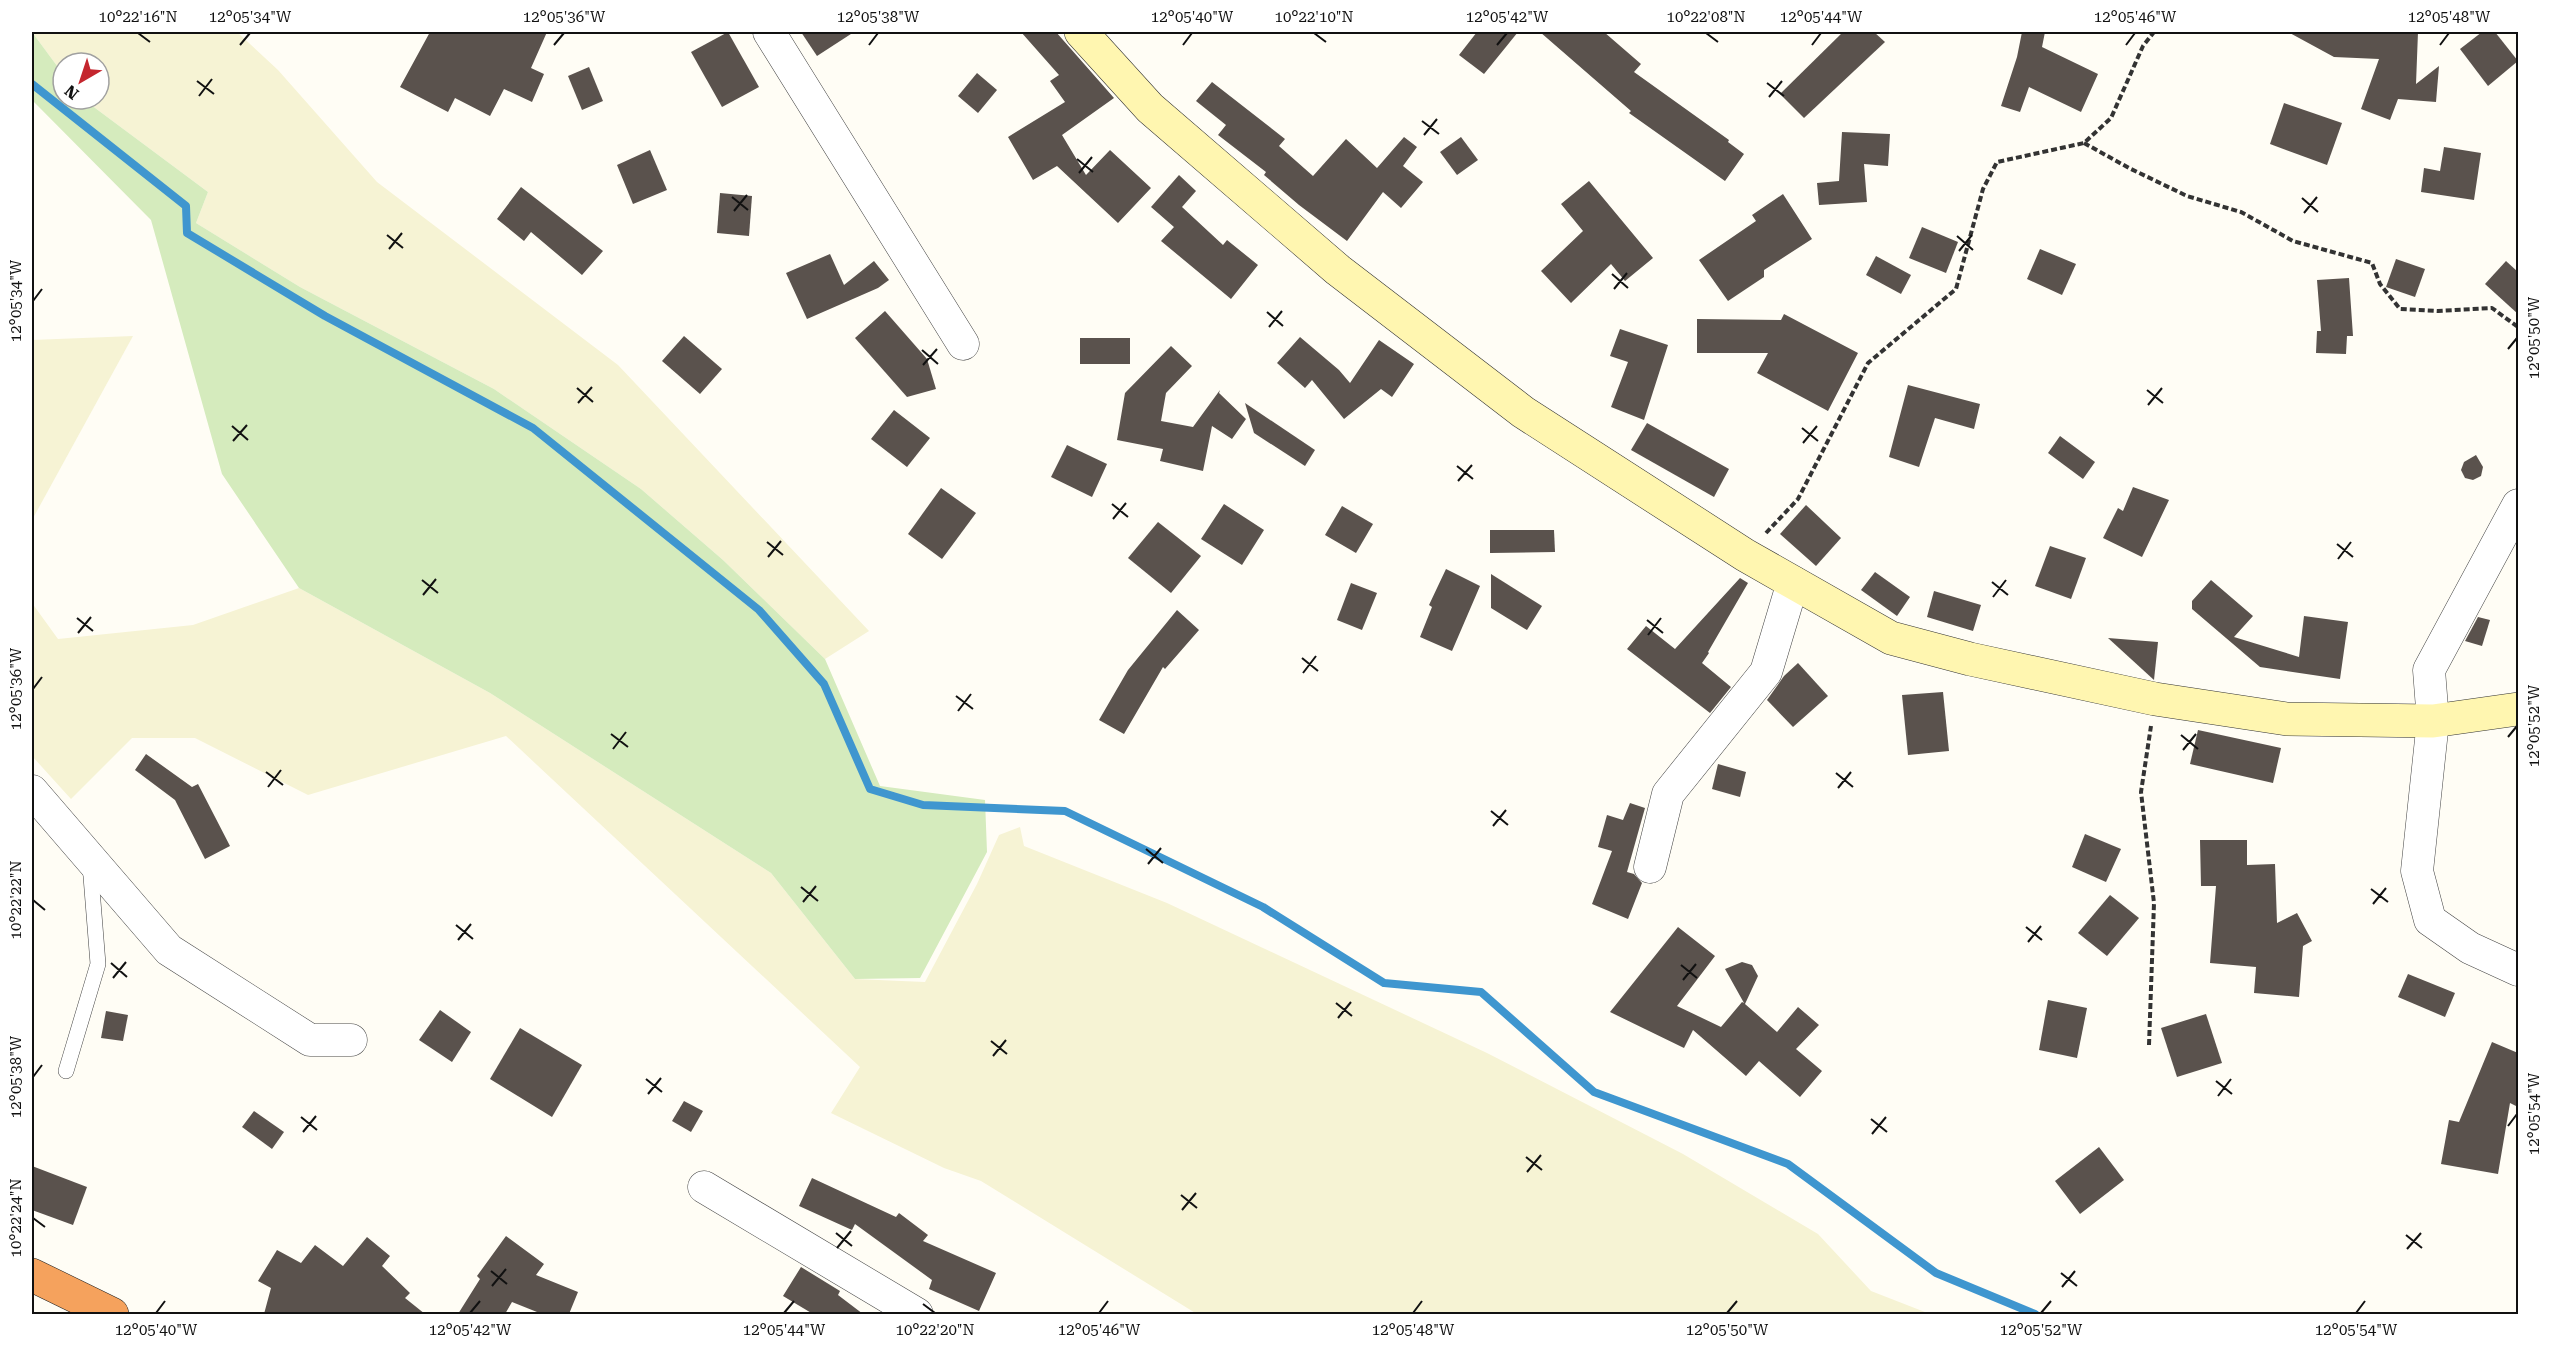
<svg xmlns="http://www.w3.org/2000/svg" width="2550" height="1346" viewBox="0 0 2550 1346" font-family="'Roboto Serif',serif">
	<style>
		.farmland { fill: #f6f3d4 }
		.green { fill: #d5ebbd }
		.lines { fill: none; stroke-linecap: round; stroke-linejoin: round }
		.stream { stroke: #3f96cf; stroke-width: 8 }
		.building { fill: #5a524d }
		.lane-casing { stroke: #444; stroke-width: 16 }
		.street-casing { stroke: #444; stroke-width: 33 }
		.secondary-casing { stroke: #333; stroke-width: 34 }
		.highway-casing { stroke: #222; stroke-width: 34 }
		.path { stroke: #333; stroke-width: 4; stroke-dasharray: 6 3; stroke-linecap: butt }
		.lane { stroke: #fff; stroke-width: 15 }
		.street { stroke: #fff; stroke-width: 32 }
		.secondary { stroke: #fff6b0; stroke-width: 33 }
		.highway { stroke: #f5a25d; stroke-width: 33 }
		.ticks { fill: none; stroke: #111; stroke-width: 2 }
		.neatline { fill: none; stroke: #111; stroke-width: 2 }
		.ticks-label { font-size: 15px; text-anchor: middle; fill: #111 }
	</style>
	<rect width="100%" height="100%" fill="#fffdf5"/>
	<g class="farmland">
		<path d="M32,32H237L278,70L377,182L618,365L869,631L825,659L723,560L641,489L494,389L300,287L196,223L208,192L83,99H99V63H63V74Z"/>
		<path d="M133,336L32,520V340Z"/>
		<path d="M299,588L490,693L771,873L855,979L925,982L977,884L999,835L1020,827L1024,846L1167,903L1487,1053L1683,1154L1818,1234L1871,1291L1930,1314H1197L981,1181L944,1168L831,1113L860,1067L506,736L308,795L195,738H132L71,799L32,756V603L58,639L193,625Z"/>
	</g>
	<path class="green" d="M32,32L63,74V99H83L208,192L196,223L300,287L494,389L641,489L723,560L825,659L880,786L985,800L987,852L920,978L855,979L771,873L490,693L299,588L222,474L151,220L32,100Z"/>
	<g class="lines">
		<path class="stream" d="M32,84L186,206L187,233L325,316L533,428L759,610L824,684L870,789L923,805L1065,811L1263,907L1384,983L1481,992L1594,1092L1788,1164L1936,1273L2035,1314"/>
	</g>
	<g class="building">
		<path d="M430,32H547L531,68L544,74L532,102L504,89L490,116L455,98L448,112L400,87Z"/>
		<path d="M728,32L759,87L722,107L691,52Z"/>
		<path d="M801,32H854L817,56Z"/>
		<path d="M1021,32H1056L1114,98L1062,135L1086,175L1110,150L1151,188L1118,223L1057,166L1033,180L1008,137L1065,102L1050,81L1059,75Z"/>
		<path d="M1477,32H1518L1484,74L1459,55Z"/>
		<path d="M1540,32H1604L1641,64L1634,72L1729,140L1728,142L1744,154L1725,181L1629,113L1631,111Z"/>
		<path d="M1843,32H1874L1885,42L1804,118L1780,94Z"/>
		<path d="M2022,32H2045L2042,47L2098,74L2081,112L2029,87L2020,112L2001,106L2017,57Z"/>
		<path d="M2288,32H2418L2416,84L2439,66L2436,102L2398,99L2390,120L2361,109L2379,59L2334,57Z"/>
		<path d="M2482,32H2495L2518,61L2488,86L2460,49Z"/>
		<path d="M589,67L603,101L582,110L568,76Z"/>
		<path d="M977,73L997,90L978,113L958,96Z"/>
		<path d="M1212,82L1285,139L1279,146L1313,176L1346,139L1377,168L1404,137L1417,147L1403,166L1423,182L1401,208L1383,192L1347,241L1299,205L1264,175L1266,172L1218,135L1226,125L1196,101Z"/>
		<path d="M2284,103L2342,123L2327,165L2270,144Z"/>
		<path d="M1842,132L1890,134L1888,166L1864,164L1867,202L1819,205L1817,183L1839,181Z"/>
		<path d="M1461,137L1478,160L1457,175L1440,152Z"/>
		<path d="M2444,147L2481,153L2474,200L2421,192L2424,168L2440,171Z"/>
		<path d="M650,150L667,190L633,204L617,165Z"/>
		<path d="M1179,175L1196,191L1182,207L1223,245L1227,240L1258,265L1231,299L1161,241L1174,227L1151,207Z"/>
		<path d="M1589,181L1653,258L1625,281L1611,264L1571,303L1541,271L1583,231L1561,204Z"/>
		<path d="M521,187L603,251L582,275L531,232L524,241L497,219Z"/>
		<path d="M720,193L752,196L749,236L717,233Z"/>
		<path d="M1783,194L1812,239L1764,270V277L1728,301L1699,260L1756,221L1752,215Z"/>
		<path d="M1922,227L1958,242L1946,273L1909,258Z"/>
		<path d="M2040,249L2076,264L2062,295L2027,279Z"/>
		<path d="M830,254L844,285L874,261L889,280L878,288L807,319L786,273Z"/>
		<path d="M1876,256L1911,275L1901,294L1866,275Z"/>
		<path d="M2396,259L2425,269L2415,297L2386,287Z"/>
		<path d="M2506,261L2518,272V314L2485,284Z"/>
		<path d="M2349,278L2353,336H2347L2346,354L2316,353L2317,331H2321L2317,280Z"/>
		<path d="M885,311L927,359L936,389L907,397L855,338Z"/>
		<path d="M1784,314L1858,353L1828,411L1757,373L1768,353H1697V319L1781,320Z"/>
		<path d="M1620,329L1668,345L1644,420L1611,407L1628,362L1610,356Z"/>
		<path d="M684,336L722,369L700,394L662,361Z"/>
		<path d="M1300,337L1339,370L1350,383L1379,340L1414,364L1392,397L1381,389L1344,419L1312,380L1305,388L1277,363Z"/>
		<rect x="1080" y="338" width="50" height="26"/>
		<path d="M1171,346L1192,366L1166,393L1161,421L1193,427L1220,390L1219,393L1246,419L1232,439L1212,426L1203,471L1160,461L1163,449L1117,440L1125,393Z"/>
		<path d="M1908,385L1980,404L1974,429L1935,418L1919,467L1889,457Z"/>
		<path d="M1245,403L1315,450L1305,466L1254,433Z"/>
		<path d="M894,410L930,438L907,467L871,439Z"/>
		<path d="M1647,423L1729,469L1714,497L1631,450Z"/>
		<path d="M2060,436L2095,462L2083,479L2048,453Z"/>
		<path d="M1067,445L1107,464L1092,497L1051,477Z"/>
		<path d="M2476,455L2483,467L2481,476L2473,480L2465,478L2461,470L2464,462Z"/>
		<path d="M2133,487L2169,500L2142,557L2103,538L2118,508L2123,511Z"/>
		<path d="M941,488L976,513L942,559L908,534Z"/>
		<path d="M1224,504L1264,530L1242,565L1201,539Z"/>
		<path d="M1806,505L1841,538L1816,566L1780,534Z"/>
		<path d="M1342,506L1373,524L1356,553L1325,535Z"/>
		<path d="M1158,522L1201,556L1171,593L1128,558Z"/>
		<path d="M1490,530H1554L1555,552L1490,553Z"/>
		<path d="M2050,546L2086,558L2071,599L2035,586Z"/>
		<path d="M1446,569L1480,586L1452,651L1420,637L1432,607L1429,605Z"/>
		<path d="M1875,572L1910,597L1897,616L1861,590Z"/>
		<path d="M1491,574L1542,606L1527,630L1491,608Z"/>
		<path d="M1740,578L1748,583L1708,652L1709,653L1702,663L1731,687L1710,713L1627,649L1646,626L1675,649Z"/>
		<path d="M2211,580L2253,616L2234,637L2299,657L2304,616L2348,622L2340,679L2260,667L2192,609V601Z"/>
		<path d="M1351,583L1377,593L1362,630L1337,620Z"/>
		<path d="M1934,591L1981,605L1973,631L1927,617Z"/>
		<path d="M1177,610L1199,630L1165,669L1163,667L1124,734L1099,720L1128,670Z"/>
		<path d="M2478,617L2490,620L2482,646L2465,641Z"/>
		<path d="M2108,638L2158,642L2154,680Z"/>
		<path d="M1798,663L1828,696L1793,727L1767,700L1784,676Z"/>
		<path d="M1943,692L1949,751L1908,755L1902,695Z"/>
		<path d="M2198,730L2281,748L2273,783L2190,764Z"/>
		<path d="M146,754L192,787L198,784L230,846L205,859L175,800L135,770Z"/>
		<path d="M1718,764L1746,772L1740,797L1712,789Z"/>
		<path d="M1630,803L1645,808L1627,872L1634,874L1642,883L1628,919L1592,904L1612,851L1598,847L1607,815L1623,820Z"/>
		<path d="M2085,834L2121,849L2106,882L2072,867Z"/>
		<path d="M2200,840H2247V865L2275,864L2277,923L2297,913L2312,941L2303,946L2299,997L2254,993L2256,967L2210,963L2216,886H2201Z"/>
		<path d="M2110,895L2139,918L2107,956L2078,933Z"/>
		<path d="M1678,927L1715,956L1677,1006L1721,1027L1742,1002L1744,1003L1725,969L1742,962L1752,965L1758,976L1745,1004L1777,1032L1798,1007L1819,1025L1796,1049L1822,1071L1800,1097L1759,1061L1746,1076L1693,1030L1684,1048L1610,1012Z"/>
		<path d="M2408,974L2455,993L2445,1017L2398,997Z"/>
		<path d="M2048,1000L2087,1008L2077,1058L2039,1050Z"/>
		<path d="M440,1010L471,1032L452,1062L419,1040Z"/>
		<path d="M106,1011L128,1015L123,1041L101,1038Z"/>
		<path d="M2206,1014L2222,1063L2177,1077L2161,1028Z"/>
		<path d="M520,1028L582,1065L552,1117L490,1079Z"/>
		<path d="M2492,1042L2518,1053V1107L2510,1103L2498,1174L2441,1164L2449,1120L2459,1122Z"/>
		<path d="M684,1101L703,1111L691,1132L672,1121Z"/>
		<path d="M254,1111L284,1132L272,1149L242,1127Z"/>
		<path d="M2099,1147L2124,1180L2080,1214L2055,1181Z"/>
		<path d="M32,1166L87,1187L73,1225L32,1210Z"/>
		<path d="M812,1178L896,1217L899,1213L928,1235L923,1241L996,1273L979,1311L929,1289L932,1280L855,1224L852,1230L799,1206Z"/>
		<path d="M506,1236L544,1264L536,1275L578,1292L569,1314H542L512,1302L505,1314H458L480,1279L477,1276Z"/>
		<path d="M367,1237L390,1256L382,1266L410,1293L405,1298L425,1314H264L271,1288L258,1281L277,1250L301,1263L315,1245L343,1266Z"/>
		<path d="M801,1267L840,1291L838,1295L863,1314H813L783,1296Z"/>
	</g>
	<g class="lines">
		<defs>
			<path id="lane" d="M66,1071L98,964L90,864"/>
			<g id="street">
				<path d="M769,32L963,344"/>
				<path d="M2518,505L2429,670L2433,721L2417,871L2430,920L2470,948L2518,970"/>
				<path d="M32,791L169,950L310,1040H351"/>
				<path d="M1650,867L1668,794L1766,672L1793,582"/>
				<path d="M704,1187L917,1314"/>
			</g>
			<path id="secondary" d="M1081,32L1150,108L1338,270L1523,412L1745,555L1891,638L1970,659L2155,699L2287,719L2433,721L2518,709"/>
			<path id="highway" d="M32,1275L112,1314"/>
		</defs>
		<use href="#lane" class="lane-casing"/>
		<use href="#street" class="street-casing"/>
		<use href="#secondary" class="secondary-casing"/>
		<use href="#highway" class="highway-casing"/>
		<g class="path">
			<path d="M2084,143L2129,168L2187,196L2241,212L2293,241L2372,263L2380,284L2400,309L2438,311L2492,308L2518,327"/>
			<path d="M1766,533L1798,499L1868,363L1956,289L1983,189L1997,162L2084,143L2111,118L2143,46L2154,32"/>
			<path d="M2149,1045L2154,903L2141,792L2151,726"/>
		</g>
		<use href="#lane" class="lane"/>
		<use href="#street" class="street"/>
		<use href="#secondary" class="secondary"/>
		<use href="#highway" class="highway"/>
	</g>
	<path class="ticks" d="M138,33L150,42M1314,33L1326,42M1706,33L1718,42M240,45L250,33M554,45L564,33M869,45L878,33M1183,45L1192,33M1497,45L1507,33M1812,45L1821,33M2126,45L2135,33M2440,45L2449,33M197,81L214,94M1767,83L1784,96M199,96L212,79M1769,97L1782,81M1422,121L1439,134M1424,135L1437,119M1077,159L1093,172M1079,173L1092,157M732,197L748,210M2302,198L2318,212M734,211L747,195M2304,213L2317,197M387,235L403,248M1957,236L1973,250M389,249L402,233M1959,251L1972,235M1612,274L1628,288M1614,289L1627,273M33,301L42,289M1267,312L1283,326M1269,327L1282,311M2508,349L2517,338M922,350L938,364M923,365L937,349M577,388L593,402M2147,390L2163,403M578,403L592,387M2148,405L2162,388M232,426L248,440M1802,428L1818,441M233,441L247,425M1803,443L1817,426M1457,466L1473,479M1458,481L1472,465M1112,504L1128,517M1113,519L1126,503M767,542L783,555M2337,544L2353,557M768,557L781,541M2338,559L2351,542M422,580L438,593M1992,582L2008,595M423,595L436,579M1993,597L2006,580M77,618L93,631M1647,620L1663,633M78,633L91,617M1648,635L1661,618M1302,658L1318,671M1303,673L1316,656M33,689L42,677M956,696L973,709M958,711L971,694M611,734L628,747M2181,735L2198,749M2508,737L2517,726M613,749L626,732M2183,750L2196,734M266,772L283,785M1836,773L1853,787M268,787L281,770M1838,788L1851,772M1491,811L1508,825M1493,826L1506,810M1146,849L1163,863M1148,864L1161,848M801,887L818,901M2371,889L2388,902M33,900L45,910M803,902L816,886M2373,904L2386,888M456,925L473,939M2026,927L2042,940M458,940L471,924M2028,942L2041,926M111,963L127,977M1681,965L1697,978M113,978L126,962M1683,980L1696,964M1336,1003L1352,1016M1338,1018L1351,1002M991,1041L1007,1054M993,1056L1006,1040M33,1077L42,1065M646,1079L662,1092M2216,1081L2232,1094M648,1094L661,1078M2218,1096L2231,1079M301,1117L317,1130M1871,1119L1887,1132M2508,1126L2517,1114M303,1132L316,1116M1872,1134L1886,1117M1526,1157L1542,1170M1527,1172L1541,1155M1181,1195L1197,1208M1182,1210L1196,1193M33,1218L45,1227M836,1233L852,1246M2406,1235L2422,1248M837,1248L851,1231M2407,1249L2421,1233M491,1271L507,1284M2061,1273L2077,1286M492,1286L506,1269M2062,1287L2075,1271M923,1304L935,1313M156,1313L165,1301M470,1313L480,1301M784,1313L794,1301M1099,1313L1108,1301M1413,1313L1422,1301M1727,1313L1737,1301M2041,1313L2051,1301M2356,1313L2365,1301"/>
	<rect width="2550" height="1346" fill="none" stroke="#ffffff" stroke-width="66"/>
	<g transform="translate(81 81) rotate(219)"><circle r="28" fill="#ffffff" stroke="#a0a0a0" stroke-width="1.5"/>
	<path d="M0-4.5L10 22L0 15L-10 22Z" fill="#c4262e"/>
	<text y="-9" font-size="16" font-weight="bold" text-anchor="middle" fill="#111111">N</text>
	</g>
	<rect x="33" y="33" width="2484" height="1280" class="neatline"/>
	<g class="ticks-label">
		<text x="138" y="22">10°22'16"N</text>
		<text x="250" y="22">12°05'34"W</text>
		<text x="564" y="22">12°05'36"W</text>
		<text x="878" y="22">12°05'38"W</text>
		<text x="1192" y="22">12°05'40"W</text>
		<text x="1314" y="22">10°22'10"N</text>
		<text x="1507" y="22">12°05'42"W</text>
		<text x="1706" y="22">10°22'08"N</text>
		<text x="1821" y="22">12°05'44"W</text>
		<text x="2135" y="22">12°05'46"W</text>
		<text x="2449" y="22">12°05'48"W</text>
		<text transform="translate(16 301) rotate(-90)" y="5">12°05'34"W</text>
		<text transform="translate(2534 338) rotate(-90)" y="5">12°05'50"W</text>
		<text transform="translate(16 689) rotate(-90)" y="5">12°05'36"W</text>
		<text transform="translate(2534 726) rotate(-90)" y="5">12°05'52"W</text>
		<text transform="translate(16 900) rotate(-90)" y="5">10°22'22"N</text>
		<text transform="translate(16 1077) rotate(-90)" y="5">12°05'38"W</text>
		<text transform="translate(2534 1114) rotate(-90)" y="5">12°05'54"W</text>
		<text transform="translate(16 1218) rotate(-90)" y="5">10°22'24"N</text>
		<text x="156" y="1335">12°05'40"W</text>
		<text x="470" y="1335">12°05'42"W</text>
		<text x="784" y="1335">12°05'44"W</text>
		<text x="935" y="1335">10°22'20"N</text>
		<text x="1099" y="1335">12°05'46"W</text>
		<text x="1413" y="1335">12°05'48"W</text>
		<text x="1727" y="1335">12°05'50"W</text>
		<text x="2041" y="1335">12°05'52"W</text>
		<text x="2356" y="1335">12°05'54"W</text>
	</g>
</svg>
